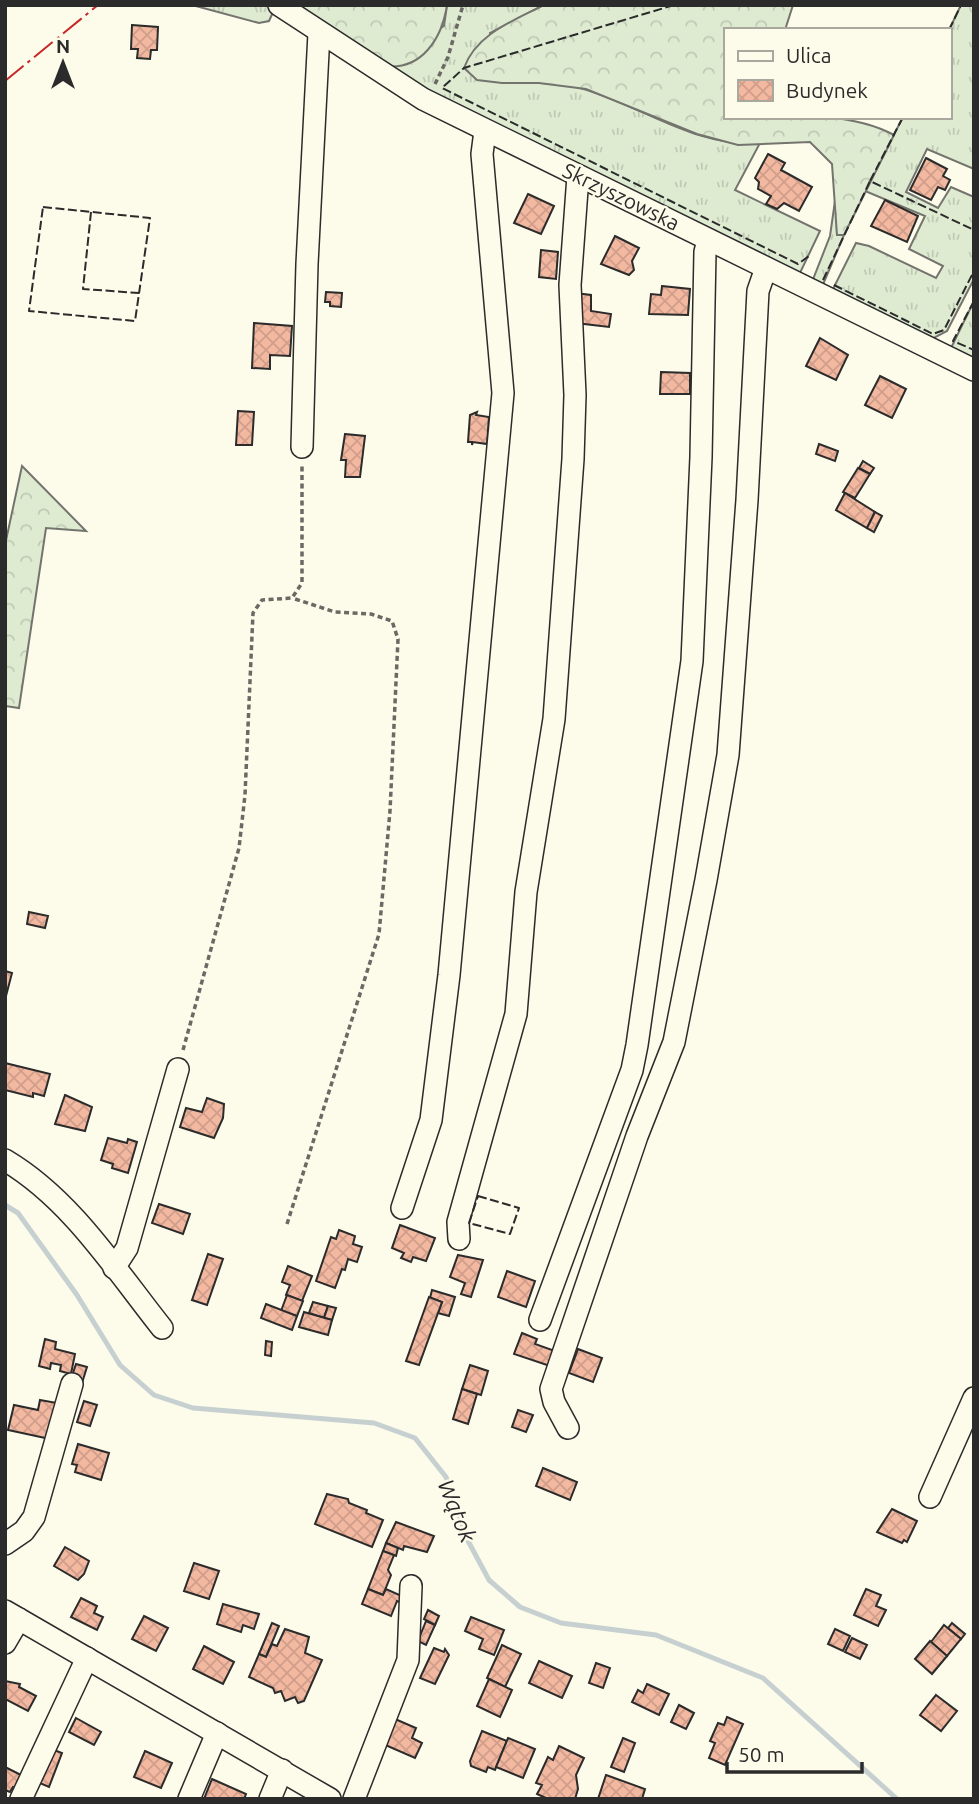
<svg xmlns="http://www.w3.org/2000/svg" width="979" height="1804" viewBox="0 0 979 1804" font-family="Ubuntu,sans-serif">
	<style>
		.grass { fill: url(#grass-tufts); stroke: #74746e; stroke-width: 2 }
		.forest { fill: url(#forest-crowns); stroke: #74746e; stroke-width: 2 }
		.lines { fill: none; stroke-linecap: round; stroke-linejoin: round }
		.stream { stroke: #c7d0d0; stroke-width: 5 }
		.building { fill: url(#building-cross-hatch); stroke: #2b2b2b; stroke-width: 2 }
		.minor-casing { stroke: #2b2b2b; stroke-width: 24 }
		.path { stroke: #6a6964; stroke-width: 3.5; stroke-dasharray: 5 3.5; stroke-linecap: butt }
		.minor { stroke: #fdfbea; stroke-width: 21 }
		.fence { stroke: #2b2b2b; stroke-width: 2; stroke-dasharray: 9 3.5; stroke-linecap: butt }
		.power { stroke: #c62828; stroke-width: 2; stroke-dasharray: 24 5 3.5 5; stroke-linecap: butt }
		.labels { text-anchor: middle; stroke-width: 5; stroke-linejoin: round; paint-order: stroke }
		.street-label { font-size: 21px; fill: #2b2b2b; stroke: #fdfbea }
		.water-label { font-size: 23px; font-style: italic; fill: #2b2b2b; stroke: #fdfbea }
	</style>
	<defs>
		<pattern id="grass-tufts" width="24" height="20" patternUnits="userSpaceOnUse" patternTransform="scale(1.75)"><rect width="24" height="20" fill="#deebd1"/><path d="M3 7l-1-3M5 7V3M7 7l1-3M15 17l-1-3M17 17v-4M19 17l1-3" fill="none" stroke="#bfcab4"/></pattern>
		<pattern id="forest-crowns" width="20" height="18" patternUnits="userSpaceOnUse" patternTransform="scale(1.75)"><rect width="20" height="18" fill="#deebd1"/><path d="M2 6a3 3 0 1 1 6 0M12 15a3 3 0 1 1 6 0" fill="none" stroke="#bfcab4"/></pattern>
		<pattern id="building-cross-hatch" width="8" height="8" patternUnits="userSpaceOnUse" patternTransform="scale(1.75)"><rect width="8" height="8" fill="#f2b8a0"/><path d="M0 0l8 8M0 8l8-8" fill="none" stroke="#d09e8a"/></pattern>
	</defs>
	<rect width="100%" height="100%" fill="#fdfbea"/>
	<g class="grass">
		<path d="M192,5H268L274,10L269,21L259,23Z"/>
		<path d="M447,5H544L490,33L502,83C530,83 560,81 587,90C645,108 697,148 760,143L735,190L820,231L799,275L382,67L444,26Z"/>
		<path d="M961,5H974V169L927,149L906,192L938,208L951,187L974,197V279L947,331L930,340L832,291L856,243L869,246L936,278L943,266L909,249L925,216L865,191L903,117H949V30Z"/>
		<path d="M836,194L837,235H844L822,287L812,282L830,236Z"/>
		<path d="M974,301V362L950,350Z"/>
	</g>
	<g class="forest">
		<path d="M293,5H447C442,38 422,71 384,66C371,65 308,16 293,5Z"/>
		<path d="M544,5H793L785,30H725V117C779,117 845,109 894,135L844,235H837L832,164L810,142L738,145L697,134L586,89L539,83H502L477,80L464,68C476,34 513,21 544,5Z"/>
		<path d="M22,466L86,531L46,528L19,708L5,706V545Z"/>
	</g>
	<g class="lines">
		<path class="stream" d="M5,1205L18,1213L77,1295L120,1365L154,1395L193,1408L374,1423L415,1438L446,1477L467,1539L489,1580L520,1607L561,1623L656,1635L763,1678L897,1799"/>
	</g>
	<g class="building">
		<path d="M132,25L158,27L157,50H151L150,59L137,58L138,49H131Z"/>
		<path d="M768,154L785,163L781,170L812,187L799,211L784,203L777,209L766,204L771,196L758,189L759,182L755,178Z"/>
		<path d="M926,158L947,169L943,176L950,180L945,190L938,187L931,200L910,190Z"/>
		<path d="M528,194L554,206L541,234L514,223Z"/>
		<path d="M885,200L918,216L907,242L871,226Z"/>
		<path d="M615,236L639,248L632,261L634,270L629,275L601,264Z"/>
		<path d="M541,250L558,252L556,279L539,277Z"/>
		<path d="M662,286L690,289L688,315L649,314L651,294L661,295Z"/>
		<path d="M326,292L342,293L341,307L330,306V302H325Z"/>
		<path d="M575,293L591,295V311L611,314L609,327L576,323Z"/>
		<path d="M254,323L292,326L290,356L270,355V369L252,368Z"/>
		<path d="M820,338L848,355L836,380L806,366Z"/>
		<path d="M661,372L690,373V394H660Z"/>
		<path d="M880,376L906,389L892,418L865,405Z"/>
		<path d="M238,411L254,412L252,445H236Z"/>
		<path d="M477,412L476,415L489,417L487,444L473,442L472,445V442H468L470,415Z"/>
		<path d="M345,434L365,436L360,477H345L346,460H341Z"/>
		<path d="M819,444L838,451L835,461L816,454Z"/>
		<path d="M863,461L874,468L870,474L859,468Z"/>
		<path d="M858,468L870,474L855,498L843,492Z"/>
		<path d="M845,493L875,512L867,528L836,510Z"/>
		<path d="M875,512L882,516L874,532L867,528Z"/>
		<path d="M29,912L48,916L45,928L27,924Z"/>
		<path d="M5,971L12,973L6,996H5Z"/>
		<path d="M5,1063L50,1074L44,1096L33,1093V1097L5,1090Z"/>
		<path d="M65,1095L92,1107L85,1131L55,1124Z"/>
		<path d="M207,1098L224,1104L223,1118L214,1138L180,1127L186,1108L202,1112Z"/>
		<path d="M108,1138L127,1143L128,1139L137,1142L128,1173L112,1168L113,1164L101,1160Z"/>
		<path d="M159,1204L190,1214L183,1234L152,1223Z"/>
		<path d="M400,1225L435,1238L426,1261L413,1257L411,1262L401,1258L404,1253L392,1248Z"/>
		<path d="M339,1230L355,1236L353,1244L362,1247L357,1262L348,1259L345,1270L342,1269L335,1288L316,1281L331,1237L336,1239Z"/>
		<path d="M208,1254L223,1259L207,1305L192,1300Z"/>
		<path d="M458,1255L483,1260L471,1297L461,1294L465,1283L450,1277Z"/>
		<path d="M288,1266L312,1276L302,1301L286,1295L290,1285L282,1282Z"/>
		<path d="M507,1271L535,1281L526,1307L498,1297Z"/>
		<path d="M432,1290L455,1297L449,1316L438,1313L442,1302L430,1298Z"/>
		<path d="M287,1295L303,1301L297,1316L281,1311Z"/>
		<path d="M429,1297L442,1302L419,1365L406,1361Z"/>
		<path d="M313,1302L328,1306L324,1318L309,1313Z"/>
		<path d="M266,1304L297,1316L292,1330L261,1318Z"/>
		<path d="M328,1306L336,1308L332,1320L324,1318Z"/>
		<path d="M304,1312L332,1320L328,1335L299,1327Z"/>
		<path d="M522,1333L537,1339L535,1344L555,1351L550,1366L514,1354Z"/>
		<path d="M45,1339L56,1342L55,1349L75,1354L71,1374L60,1371L61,1365L51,1363L50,1369L39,1366Z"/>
		<path d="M266,1341L272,1342L271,1356L265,1355Z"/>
		<path d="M578,1349L602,1358L593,1382L569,1373Z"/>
		<path d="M76,1364L87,1367L82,1383L71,1379Z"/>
		<path d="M470,1365L488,1371L481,1395L462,1389Z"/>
		<path d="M462,1389L477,1394L468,1424L453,1419Z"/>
		<path d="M40,1400L57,1403L50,1439L8,1430L14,1405L38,1410Z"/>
		<path d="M84,1401L97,1405L90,1426L77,1422Z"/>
		<path d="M518,1410L533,1415L526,1432L512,1427Z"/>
		<path d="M78,1444L109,1453L101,1480L75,1472L77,1465L72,1464Z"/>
		<path d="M543,1468L577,1482L570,1500L536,1486Z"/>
		<path d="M327,1494L348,1499L349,1503L367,1510L366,1513L383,1520L372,1547L315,1524Z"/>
		<path d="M892,1509L917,1521L907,1542L904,1540L902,1543L877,1532Z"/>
		<path d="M396,1522L434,1536L427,1552L404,1546L403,1550L386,1543Z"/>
		<path d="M386,1543L398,1548L396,1556L383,1551Z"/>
		<path d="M65,1547L89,1561L84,1574L78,1580L54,1566Z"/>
		<path d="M383,1551L394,1555L388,1570L391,1575L383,1595L368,1589Z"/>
		<path d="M194,1563L219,1571L209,1599L184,1591Z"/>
		<path d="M368,1589L383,1595L386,1589L404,1597L402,1603L397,1601L391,1616L362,1604Z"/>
		<path d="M866,1589L881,1595L876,1606L886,1610L878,1626L854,1615Z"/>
		<path d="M81,1598L97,1606L94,1613L103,1617L97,1630L71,1617Z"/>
		<path d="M223,1604L259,1614L254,1629L243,1625L241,1632L217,1624Z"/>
		<path d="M428,1610L439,1616L435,1625L424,1619Z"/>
		<path d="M144,1616L168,1628L156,1651L132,1639Z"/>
		<path d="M471,1617L504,1630L494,1655L479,1649L483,1639L465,1631Z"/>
		<path d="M426,1621L435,1625L426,1645L418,1641Z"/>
		<path d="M272,1623L279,1626L266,1657L259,1654Z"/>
		<path d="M952,1623L965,1634L961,1639L948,1628Z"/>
		<path d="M944,1625L961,1639L947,1656L931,1642Z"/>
		<path d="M285,1629L309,1637L305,1653L322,1660L304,1701L298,1703L295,1697L285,1701L281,1691L275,1693L273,1688L249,1677L259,1654L266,1657L272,1644L277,1646Z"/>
		<path d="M835,1629L850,1636L843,1651L828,1644Z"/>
		<path d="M852,1638L867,1645L860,1659L845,1652Z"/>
		<path d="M930,1641L947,1656L932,1674L915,1659Z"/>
		<path d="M502,1645L521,1654L505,1687L487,1678Z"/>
		<path d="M204,1646L234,1662L223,1684L193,1669Z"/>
		<path d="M434,1648L444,1652L445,1649L449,1655L435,1684L420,1678Z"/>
		<path d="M539,1661L572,1676L562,1698L529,1683Z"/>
		<path d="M596,1663L610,1668L603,1688L589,1683Z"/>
		<path d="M489,1679L512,1690L500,1717L477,1706Z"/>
		<path d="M5,1681L20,1684L19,1687L36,1696L28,1711L5,1699Z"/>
		<path d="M647,1684L669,1694L659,1715L632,1702L638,1690L643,1693Z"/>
		<path d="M936,1695L957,1711L941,1731L920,1715Z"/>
		<path d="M679,1705L694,1713L686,1729L671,1722Z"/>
		<path d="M727,1717L743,1724L725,1765L709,1758L715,1743L710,1741L718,1723L724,1725Z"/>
		<path d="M76,1718L101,1732L94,1745L69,1732Z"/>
		<path d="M395,1719L416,1728L412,1738L422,1743L415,1758L383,1744Z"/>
		<path d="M482,1731L507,1741L495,1770L488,1767L486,1772L471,1766L470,1761Z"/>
		<path d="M508,1738L535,1749L523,1778L496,1767Z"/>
		<path d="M623,1738L635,1743L624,1772L611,1767Z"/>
		<path d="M559,1746L584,1758L576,1775L578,1789L575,1799H548L537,1794L542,1785L536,1783L548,1757L553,1760Z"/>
		<path d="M49,1748L62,1753L49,1787L35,1781Z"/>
		<path d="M145,1751L172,1763L161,1788L134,1777Z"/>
		<path d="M5,1767L25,1777L19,1789L13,1787L10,1792L5,1790Z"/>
		<path d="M606,1775L645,1789L642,1799H598Z"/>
		<path d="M212,1779L246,1794L244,1799H204Z"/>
	</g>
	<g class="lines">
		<defs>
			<g id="minor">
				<path d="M279,5L423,99L974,370"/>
				<path d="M302,447L307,264L319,33"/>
				<path d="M5,1160C71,1199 115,1269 162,1328"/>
				<path d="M402,1208L431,1120L449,975L503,393L482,154L485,131"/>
				<path d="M459,1239L458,1222L516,1014L526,892L554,719L573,459L575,395L570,285L578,176"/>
				<path d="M114,1268L127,1248L178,1069"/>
				<path d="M540,1320L632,1070L637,1045L692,661L701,457L705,252L708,240"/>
				<path d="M568,1428L554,1402L551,1389L637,1136L674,1042L706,880L728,755L747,500L758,291L766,268"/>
				<path d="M930,1497L974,1398"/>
				<path d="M5,1544L24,1531L34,1517L72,1384"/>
				<path d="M5,1611L330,1799"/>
				<path d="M5,1643L19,1619"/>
				<path d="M21,1799L87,1658"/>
				<path d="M189,1799L217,1733"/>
				<path d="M270,1799L282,1770"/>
				<path d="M354,1799L408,1660L411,1586"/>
			</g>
		</defs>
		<use href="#minor" class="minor-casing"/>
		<g class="path">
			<path d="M435,84L448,57L463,5"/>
			<path d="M183,1050L239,848L245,795L253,613L262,600L292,598L302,583V463"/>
			<path d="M287,1224L379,934L390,811L398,639L392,621L371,614L335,612L292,598"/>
		</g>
		<use href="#minor" class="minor"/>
		<g class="fence">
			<path d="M674,5L464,68L442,88L798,264L809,256"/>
			<path d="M949,30L961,5"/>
			<path d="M870,181L903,117"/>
			<path d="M43,207L150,218L135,321L29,311Z"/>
			<path d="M91,212L83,289L139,293"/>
			<path d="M823,280L870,181L974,230"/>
			<path d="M834,285L933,334L944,330L974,271"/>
			<path d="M974,301L953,341L974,350"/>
			<path d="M478,1196L519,1208L510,1234L469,1223Z"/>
		</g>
		<path class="power" d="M5,81L98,5"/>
	</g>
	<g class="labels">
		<g class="street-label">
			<text transform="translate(621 197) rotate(26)" y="7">Skrzyszowska</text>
		</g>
		<g class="water-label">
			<text transform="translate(457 1511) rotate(68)" y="8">Wątok</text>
		</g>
	</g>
	<rect width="979" height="1804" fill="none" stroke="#2b2b2b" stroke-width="14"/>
	<rect x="724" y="28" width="228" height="91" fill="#fdfbea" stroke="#a9a89e" stroke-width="2"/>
	<rect x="738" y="51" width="35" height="10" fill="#fdfbea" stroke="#a9a89e" stroke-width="2"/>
	<text x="786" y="63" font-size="21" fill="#2b2b2b">Ulica</text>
	<rect x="738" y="80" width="35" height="21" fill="url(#building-cross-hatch)" stroke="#a9a89e" stroke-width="2"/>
	<text x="786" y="98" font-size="21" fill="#2b2b2b">Budynek</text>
	<g transform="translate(63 63)" stroke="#fdfbea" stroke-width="5" paint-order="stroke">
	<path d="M0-5L12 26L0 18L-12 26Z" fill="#2b2b2b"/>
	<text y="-10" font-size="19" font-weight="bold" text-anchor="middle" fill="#2b2b2b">N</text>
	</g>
	<path d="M727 1762v10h135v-10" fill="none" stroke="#2b2b2b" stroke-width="3.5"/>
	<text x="738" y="1762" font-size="21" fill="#2b2b2b" stroke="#fdfbea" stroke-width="5" paint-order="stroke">50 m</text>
</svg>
